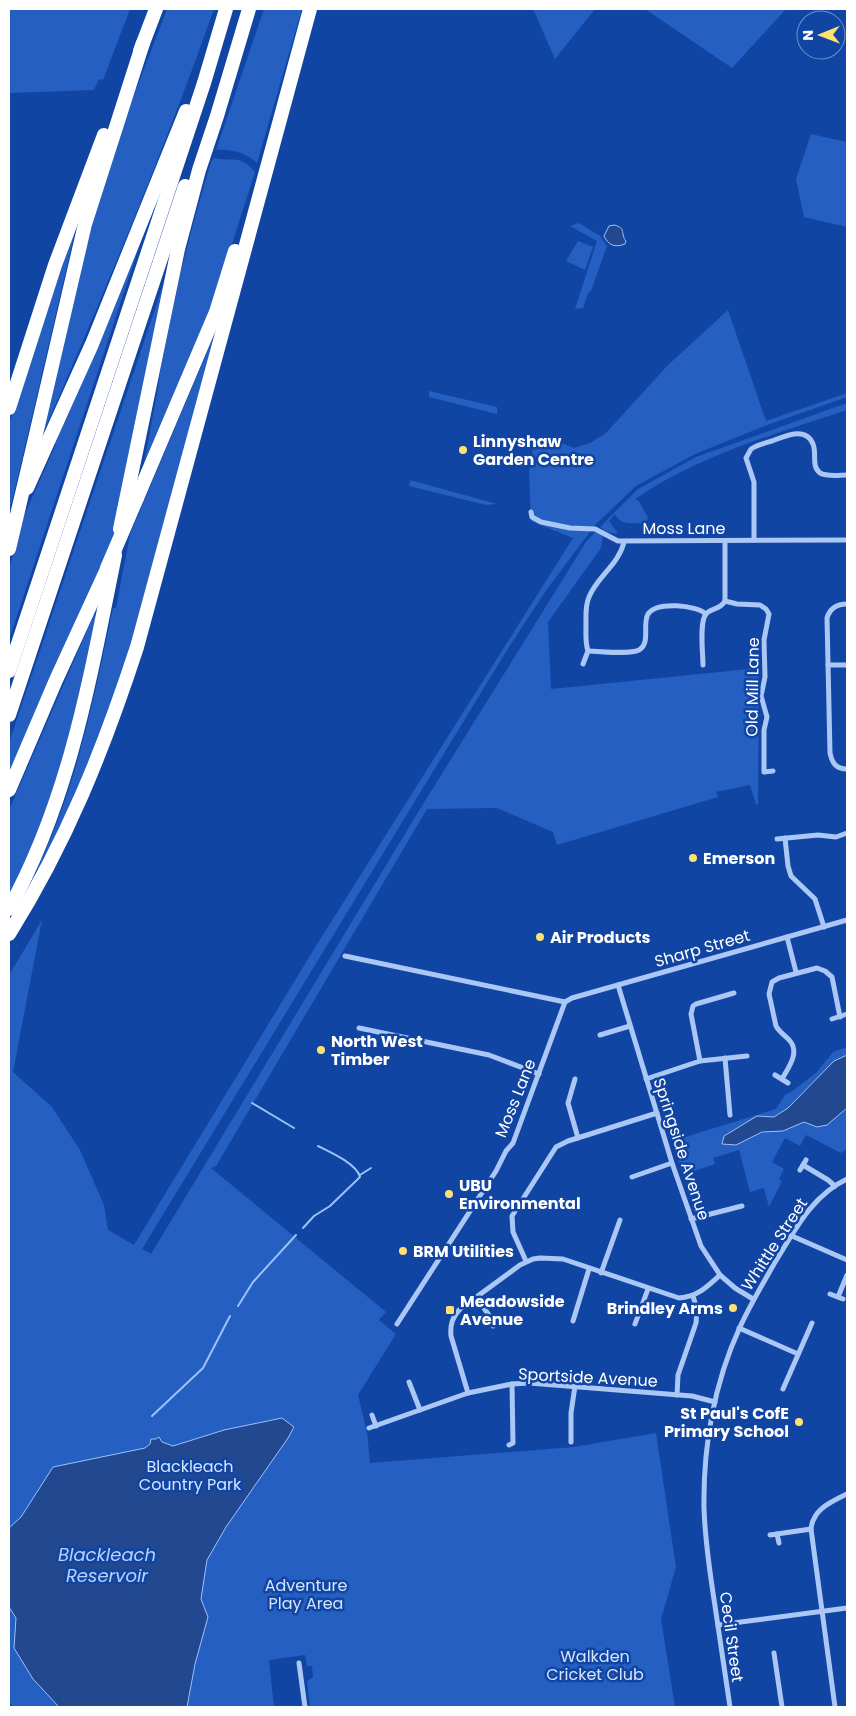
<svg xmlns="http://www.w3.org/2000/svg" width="856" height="1716" viewBox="0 0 856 1716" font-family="Poppins,sans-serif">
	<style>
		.green { fill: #245fc1 }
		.water { fill: #224990; stroke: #9dc1f9 }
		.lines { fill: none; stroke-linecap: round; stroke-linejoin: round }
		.stream { stroke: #9dc1f9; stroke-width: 2 }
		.street { stroke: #abc7f6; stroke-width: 5 }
		.highway { stroke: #fff; stroke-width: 14 }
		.highway-bridge { stroke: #fff; stroke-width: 14 }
		.poi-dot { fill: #ffe170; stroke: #1145a3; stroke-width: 2 }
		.labels { text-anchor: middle; stroke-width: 5; stroke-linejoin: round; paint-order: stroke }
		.poi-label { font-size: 16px; font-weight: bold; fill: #fff; stroke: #1145a3; text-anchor: start }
		.street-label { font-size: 16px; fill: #fff; stroke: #1145a3 }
		.park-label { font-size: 16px; fill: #d5e4fe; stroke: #1145a3 }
		.water-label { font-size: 18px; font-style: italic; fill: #b8d2fc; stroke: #1145a3 }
	</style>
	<rect width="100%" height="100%" fill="#1145a3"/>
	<g class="green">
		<path d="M9,9H130L103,80L99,79L94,90L9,93Z"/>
		<path d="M167,9H214C163,154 103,295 42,436L83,253L112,153Z"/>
		<path d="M264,9H302L257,163C244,152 233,149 216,150Z"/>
		<path d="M533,9H595L555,59Z"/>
		<path d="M645,9H786L732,68Z"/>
		<path d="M811,134L847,142V227L804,217L796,179Z"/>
		<path d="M214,158C233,162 240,154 255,172L218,288L200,336L142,474L158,388L160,372L180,274L197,210L211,162Z"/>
		<path d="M78,219L12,502L9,509V424Z"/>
		<path d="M579,223L600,236L607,246L591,291L588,293L583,308L575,309L597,241L570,226Z"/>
		<path d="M143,235L9,640V571L20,525L56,444L53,442Z"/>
		<path d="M578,241L593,247L585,270L566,261Z"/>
		<path d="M169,267L112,543L9,778V743Z"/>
		<path d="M728,310L766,421L847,393V397L767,425L695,454L636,486L595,525L545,592L504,655L142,1249L151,1254L420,809L586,542L595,532L603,536L601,548L548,622L551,689L759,668L758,804H756L750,785L716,792L718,797L557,845L553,832L497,808L427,809L216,1166L211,1168L386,1312L379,1320L396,1334L358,1395L367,1432L370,1463L574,1447L656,1433L676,1567L661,1619L675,1707H310L307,1681L313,1677L312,1666H307L305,1655L269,1660L274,1707H13L9,1701V975L42,920L13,1072L52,1107L80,1150L104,1205L108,1230L134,1245L314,949L573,538L531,521L529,470L534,445L539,446L542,436L574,448L590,443L606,433L667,366Z"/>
		<path d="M214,336H216L117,693L75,797L39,869H37C77,786 94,697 113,608H116L130,534Z"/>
		<path d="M429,391L497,407V414L429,397Z"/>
		<path d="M847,403V410C775,434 699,455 635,499L639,501L648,518L645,523C634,523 620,526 615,514L609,521L617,532V534L607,532L600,527L638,489L696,457Z"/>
		<path d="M410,480L497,504L486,505L409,486Z"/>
		<path d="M96,614L83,686L47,814L9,900V810L93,617Z"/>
		<path d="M847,1047V1055L834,1061L788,1108L774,1117L757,1116L736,1145L763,1132L783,1131L804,1122L814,1126L827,1125L847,1108V1149L841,1153L806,1135L800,1146L785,1138L772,1162L784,1169L779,1179L782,1181L769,1207L764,1188L750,1192L739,1150L713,1158L715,1164L683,1175L672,1141L776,1109L785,1095L791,1092L816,1073L833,1052Z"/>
	</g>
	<g class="water">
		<path d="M614,225C627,228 620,234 626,241L625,244C615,248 608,245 604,236L609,226Z"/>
		<path d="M847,1055V1108L827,1125L817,1127L804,1122L783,1131L762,1132L736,1145L722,1144L724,1136L757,1116L774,1117L788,1108L834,1061Z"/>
		<path d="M282,1418L294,1427L288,1438L226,1527L207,1560L201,1599L208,1617L195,1664L187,1707H59L33,1679L14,1648L16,1618L9,1607V1528L21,1517L53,1467L145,1448L150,1444L151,1439H156L159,1437L162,1442L173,1446L224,1430Z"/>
	</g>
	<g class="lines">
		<g class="stream">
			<path d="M252,1103L294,1128"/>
			<path d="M360,1175L371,1168"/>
			<path d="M303,1228L314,1216L330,1206L360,1177C357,1164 330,1152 318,1146"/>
			<path d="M238,1306L253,1282L296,1235"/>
			<path d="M152,1416L203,1368L230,1316"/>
		</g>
		<g class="street">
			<path d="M531,512L532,517L541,522L570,528L595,529L618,541L847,540"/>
			<path d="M754,540V482L746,458L751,449C757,445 765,443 772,441C785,436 806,426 813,444C817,453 811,466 820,473C827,477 839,475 847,475"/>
			<path d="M725,601L737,604L760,605L766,609L769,614L764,640L765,677L761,696L767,717L764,730V772L773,771"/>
			<path d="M847,604C837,604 830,608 827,618L830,753C832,763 836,769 847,769"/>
			<path d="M588,651C601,651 628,655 639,650C651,643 642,624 648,614C657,601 696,605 706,614"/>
			<path d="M583,664L588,651C585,642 586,634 586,624C586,615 585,606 589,597C597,577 619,564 624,542"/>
			<path d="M703,665C703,654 699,622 706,614C711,608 720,610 725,601V541"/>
			<path d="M828,665H847"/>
			<path d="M785,838L788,866L791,876L815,899L824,927"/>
			<path d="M777,839L818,835L836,837L847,833"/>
			<path d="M787,937L796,972"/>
			<path d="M345,956L565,1002"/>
			<path d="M618,985L672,1163L701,1246L720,1275L735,1288L753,1299"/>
			<path d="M565,1002L572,998L847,920"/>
			<path d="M832,1019L847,1014"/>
			<path d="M359,1028L489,1055L539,1074"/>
			<path d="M600,1035L630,1026"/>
			<path d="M725,1058L730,1115"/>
			<path d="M700,1061L691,1014L693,1006L696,1004L734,993"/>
			<path d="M775,1075L788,1083"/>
			<path d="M575,1079L568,1103L578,1138"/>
			<path d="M646,1079L700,1061L747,1056"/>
			<path d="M782,1079C788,1068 800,1053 790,1041C786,1036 780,1033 776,1026L769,994L772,982L779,978L817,968L825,971L832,977L840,1017"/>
			<path d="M803,1165L828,1180L835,1186"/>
			<path d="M800,1170L806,1160"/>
			<path d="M632,1177L672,1163"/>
			<path d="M691,1219L742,1206"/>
			<path d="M792,1236L847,1260"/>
			<path d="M526,1261L513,1232L512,1216L556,1147L568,1141L657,1113"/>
			<path d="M601,1273L620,1220"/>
			<path d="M830,1294L843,1299"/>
			<path d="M476,1297L491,1318L493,1326"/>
			<path d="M838,1297L847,1275"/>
			<path d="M573,1321L589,1269"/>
			<path d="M397,1324L496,1171L506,1151L513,1143L565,1002"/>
			<path d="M635,1324L648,1289"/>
			<path d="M739,1328L798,1354"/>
			<path d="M409,1382L420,1410"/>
			<path d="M783,1389L812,1323"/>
			<path d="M468,1393L451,1336C450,1325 452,1318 460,1309L520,1265L533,1259L540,1258L563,1259L679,1298C697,1297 707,1287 720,1275"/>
			<path d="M677,1395L678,1375L696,1323L697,1310L693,1296"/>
			<path d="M372,1415L376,1426"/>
			<path d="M369,1428L468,1393L512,1384L529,1383L692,1396L715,1402"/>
			<path d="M571,1442V1413L575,1386"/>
			<path d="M509,1445L513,1443L512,1384"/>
			<path d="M777,1534L779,1543"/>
			<path d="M770,1535L811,1529"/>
			<path d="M718,1625L847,1608"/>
			<path d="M774,1653L782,1707"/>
			<path d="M299,1663L305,1707"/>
			<path d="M730,1707C725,1673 720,1640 715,1606C710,1574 705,1541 704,1508C703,1447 714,1383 740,1327C750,1305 762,1285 774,1264C794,1232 811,1196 847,1179"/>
			<path d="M835,1707L811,1529C813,1509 831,1502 847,1494"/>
		</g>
		<g class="highway">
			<path d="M140,51L156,9"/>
			<path d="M9,408L55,265L104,135"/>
			<path d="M30,460L85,224L143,43"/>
			<path d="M27,488L92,344L186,111"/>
			<path d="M137,498L216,312L235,251"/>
			<path d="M120,529L178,249L199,170L217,116L249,9"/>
			<path d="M9,671L204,83L226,9"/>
			<path d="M9,715L185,186"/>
			<path d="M9,790L56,680L107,569"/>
			<path d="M9,909C70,798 90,678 115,555"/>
			<path d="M9,934C67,841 103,751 137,647L310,9"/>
		</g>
		<g class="highway-bridge">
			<path d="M9,549L30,460"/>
			<path d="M107,568L137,498"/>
		</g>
	</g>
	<g class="poi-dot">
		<circle cx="463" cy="450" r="5"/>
		<circle cx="693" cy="858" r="5"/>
		<circle cx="540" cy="937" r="5"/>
		<circle cx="321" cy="1050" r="5"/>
		<circle cx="449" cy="1194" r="5"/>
		<circle cx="403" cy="1251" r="5"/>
		<circle cx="733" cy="1308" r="5"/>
		<rect x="445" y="1305" width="10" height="10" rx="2.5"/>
		<circle cx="799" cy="1422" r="5"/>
	</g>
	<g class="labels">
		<g class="poi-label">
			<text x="473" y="447">Linnyshaw<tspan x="473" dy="18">Garden Centre</tspan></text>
			<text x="703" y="864">Emerson</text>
			<text x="550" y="943">Air Products</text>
			<text x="331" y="1047">North West<tspan x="331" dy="18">Timber</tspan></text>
			<text x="459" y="1191">UBU<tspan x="459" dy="18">Environmental</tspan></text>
			<text x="413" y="1257">BRM Utilities</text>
			<text x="460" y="1307">Meadowside<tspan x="460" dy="18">Avenue</tspan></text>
			<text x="723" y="1314" text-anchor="end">Brindley Arms</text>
			<text x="789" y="1419" text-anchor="end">St Paul's CofE<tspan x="789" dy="18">Primary School</tspan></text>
		</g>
		<g class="street-label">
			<text x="684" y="534">Moss Lane</text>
			<text transform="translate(752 687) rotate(-89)" y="6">Old Mill Lane</text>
			<text transform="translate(702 948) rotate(-16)" y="6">Sharp Street</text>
			<text transform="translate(515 1098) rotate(-68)" y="6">Moss Lane</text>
			<text transform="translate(682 1149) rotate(72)" y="6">Springside Avenue</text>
			<text transform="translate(774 1244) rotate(-57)" y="6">Whittle Street</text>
			<text transform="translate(588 1377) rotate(3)" y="6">Sportside Avenue</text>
			<text transform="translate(732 1637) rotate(82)" y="6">Cecil Street</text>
		</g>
		<g class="park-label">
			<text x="190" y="1472">Blackleach<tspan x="190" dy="18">Country Park</tspan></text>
			<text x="306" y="1591">Adventure<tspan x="306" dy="18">Play Area</tspan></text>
			<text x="595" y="1662">Walkden<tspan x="595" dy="18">Cricket Club</tspan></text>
		</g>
		<g class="water-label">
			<text x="107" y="1561">Blackleach<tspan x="107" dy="21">Reservoir</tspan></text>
		</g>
	</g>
	<rect width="856" height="1716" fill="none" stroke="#ffffff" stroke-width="20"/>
	<g transform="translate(821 35) rotate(269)"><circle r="24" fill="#1145a3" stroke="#708fc8"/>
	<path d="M0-4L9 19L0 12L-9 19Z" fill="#ffe170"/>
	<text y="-8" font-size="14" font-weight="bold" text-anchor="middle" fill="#ffffff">N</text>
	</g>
</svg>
